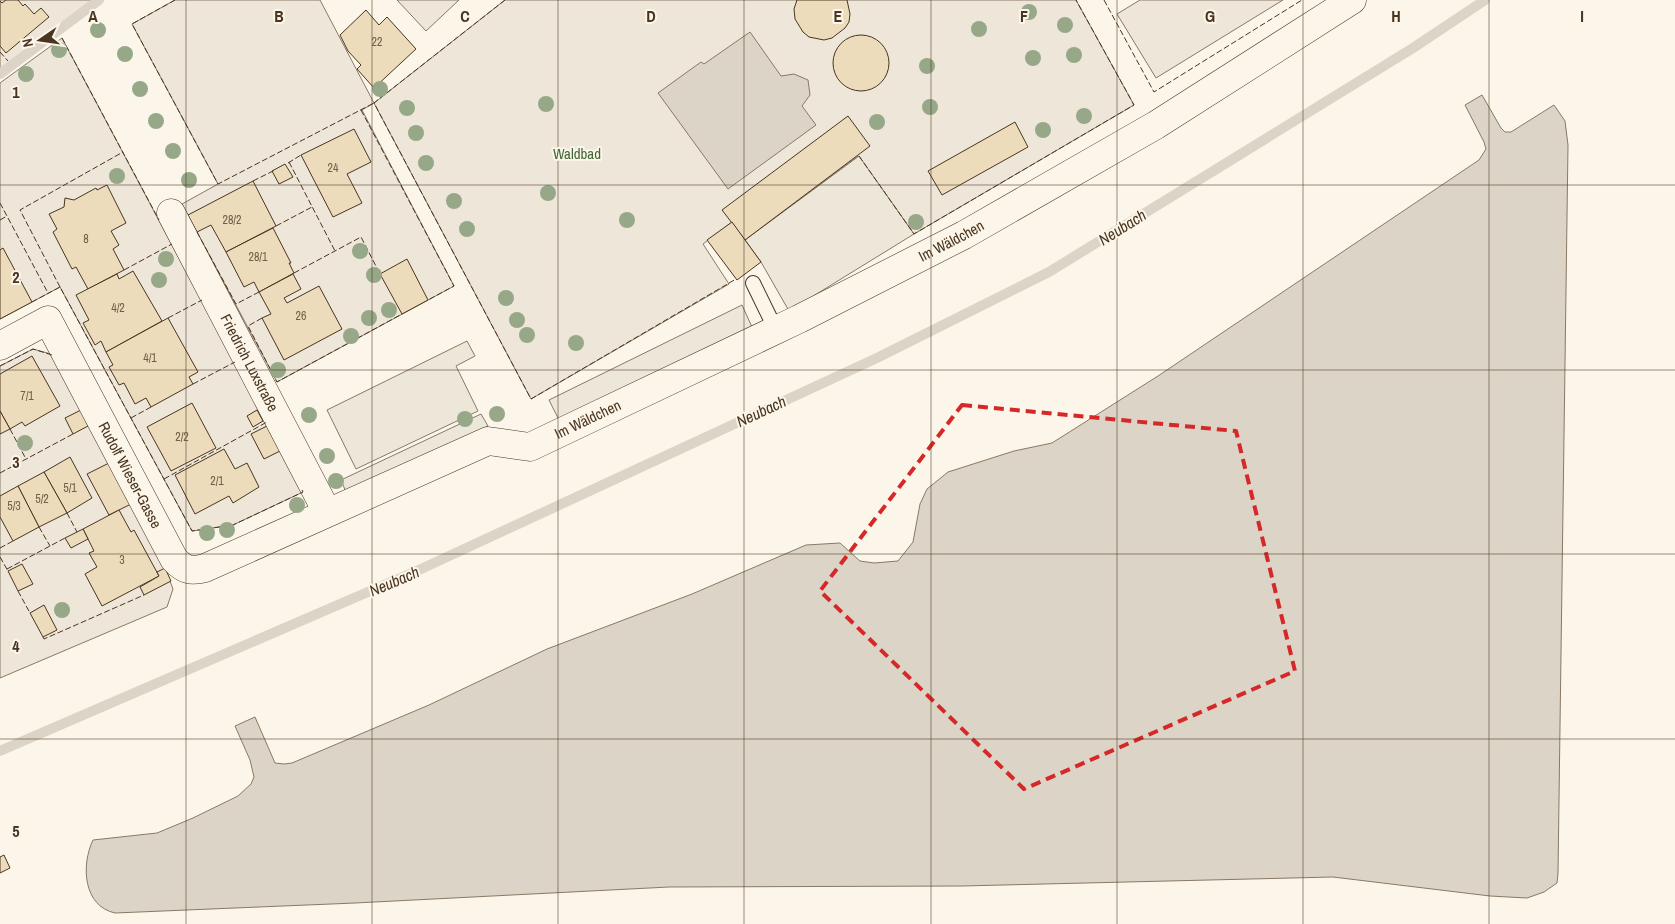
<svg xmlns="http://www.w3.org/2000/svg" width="1675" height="924" viewBox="0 0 1675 924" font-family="'Archivo Narrow',sans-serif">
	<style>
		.green { fill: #ede6d9; stroke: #887966 }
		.parking { fill: #ede7d9; stroke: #887966 }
		.water { fill: #dcd4c6; stroke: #887966 }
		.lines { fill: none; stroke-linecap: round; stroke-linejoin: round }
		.stream { stroke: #dcd4c6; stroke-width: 10 }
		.building { fill: #ecdcbc; stroke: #4a3520 }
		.lane-casing { stroke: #4a3520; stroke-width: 16 }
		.street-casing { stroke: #4a3520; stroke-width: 29 }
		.lane { stroke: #fbf6e9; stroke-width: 14 }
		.street { stroke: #fbf6e9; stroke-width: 28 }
		.fence { stroke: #4a3520; stroke-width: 1; stroke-dasharray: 6 2.5; stroke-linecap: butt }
		.tree { fill: #96a887 }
		.marked { fill: none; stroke: #d62828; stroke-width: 4; stroke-dasharray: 10 6; stroke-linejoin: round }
		.grid { fill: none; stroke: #4a3520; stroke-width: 1; stroke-opacity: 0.55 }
		.labels { text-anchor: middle; stroke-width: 4; stroke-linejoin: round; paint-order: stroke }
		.number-label { font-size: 12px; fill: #725f47 }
		.park-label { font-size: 15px; fill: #436837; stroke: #fbf6e9 }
		.street-label { font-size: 15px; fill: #4a3520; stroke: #fbf6e9 }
		.water-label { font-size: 16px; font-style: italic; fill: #4a3520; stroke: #fbf6e9 }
		.grid-label { font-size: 16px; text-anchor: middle; font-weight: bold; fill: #4a3520; stroke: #fbf6e9; stroke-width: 4; stroke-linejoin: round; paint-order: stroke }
	</style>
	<rect width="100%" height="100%" fill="#fbf6e9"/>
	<g class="green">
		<path d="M0,0H93L0,69Z"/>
		<path d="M175,0H320L374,103L505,0H1076L1134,105L914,234L858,156L745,240L732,222L703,244L729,284L531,399L374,103L362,110L454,286L277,382L182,204L218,184L132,24Z"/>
		<path d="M397,0H459L426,31Z"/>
		<path d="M1140,0H1283L1156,78L1117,14Z"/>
		<path d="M62,38L303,492L233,525L192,531L60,287L0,319V83Z"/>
		<path d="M33,349L51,354L165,568L173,589L167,607L0,678V366Z"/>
	</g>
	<g class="parking">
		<path d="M859,156L914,234L789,311L761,262L745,240Z"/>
		<path d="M742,305L752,327L560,422L549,400Z"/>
		<path d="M467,341L475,356L456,366L478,411L356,469L327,410Z"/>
		<path d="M481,414L488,426L346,492L341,480Z"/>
	</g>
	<g class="water">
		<path d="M750,32L781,76L794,74L808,80L810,95L802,106L816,125L728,189L658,93L701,62L704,64Z"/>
		<path d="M1482,95L1501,128L1505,132H1511L1554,105L1565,121L1568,145L1558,873L1557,883L1544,892L1527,898L1490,896L1333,877L962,886L669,887L355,903L115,913C83,906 81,865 93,840L157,833L193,818L238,796L251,784L254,777L250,760L235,726L255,717L275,763L284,764L292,763L429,705L547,649L692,594L806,545L840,543L860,561L874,563L898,561L913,542L920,504L927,489L948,472L1014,451L1052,443L1158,376L1479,160L1486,149L1484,142L1465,105Z"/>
	</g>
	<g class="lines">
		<g class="stream">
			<path d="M0,74L99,0"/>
			<path d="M0,751L421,569L879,357L1049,272L1413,48L1485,0"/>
		</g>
	</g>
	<g class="building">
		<path d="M6,0H18L23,6L25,4L34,14L41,8L49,17L6,53L0,46V1L2,3Z"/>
		<path d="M797,0H847L850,14L849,22L845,28L832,38L824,40L809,37L803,32L795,19L794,9Z"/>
		<path d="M366,10L379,25L387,17L416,49L374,88L357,69L361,65L348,51L340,35Z"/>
		<circle cx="861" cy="63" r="28"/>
		<path d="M848,116L870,146L745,240L722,210Z"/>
		<path d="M1015,122L1028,147L942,195L928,171Z"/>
		<path d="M354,129L371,162L347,174L362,203L333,217L301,155Z"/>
		<path d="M285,164L293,177L279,184L272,171Z"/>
		<path d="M253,181L276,226L226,252L211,225L197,232L188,215Z"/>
		<path d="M107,185L126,223L111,231L119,245L113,249L124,270L88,289L76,267L72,269L53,232L57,229L49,214L64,207L65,198L74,200L96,188L97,190Z"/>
		<path d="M732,222L761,262L737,280L707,240Z"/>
		<path d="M273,228L291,263H289L294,273L259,292L254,282L244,287L226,252Z"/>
		<path d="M3,248L32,302L0,319V250Z"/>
		<path d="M407,259L428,300L402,314L380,274Z"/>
		<path d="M133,271L162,321L106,352L101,341L95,345L83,323L89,320L76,295L117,274L119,279Z"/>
		<path d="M293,274L301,289L284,298L287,303L319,286L342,329L284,360L262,318L271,314L259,292Z"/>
		<path d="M168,318L198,372L189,377L193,384L151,407L146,398L135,404L124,383L119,385L109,367L113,365L106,352Z"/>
		<path d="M32,356L60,406L25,426L22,422L10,429L0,411V374Z"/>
		<path d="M192,403L216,448L171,471L147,427Z"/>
		<path d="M81,410L88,426L73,434L65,418Z"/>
		<path d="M257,410L263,421L253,427L247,416Z"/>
		<path d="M0,411L10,429L0,434Z"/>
		<path d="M269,425L282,450L264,459L251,434Z"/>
		<path d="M224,449L235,469L247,463L259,487L233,503L229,496L195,514L175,475Z"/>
		<path d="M70,457L92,498L67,513L44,472Z"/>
		<path d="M109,463L131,504L109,515L87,474Z"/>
		<path d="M44,472L67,513L39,527L18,486Z"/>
		<path d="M18,486L39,527L13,541L0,517V496Z"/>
		<path d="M119,510L131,532L134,530L159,576L102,606L85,574L97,567L89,553L94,551L83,529Z"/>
		<path d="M83,529L88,539L71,548L65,538Z"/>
		<path d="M22,564L33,584L18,591L8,571Z"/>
		<path d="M165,568L171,581L144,595L140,587L159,576L157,572Z"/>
		<path d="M44,605L57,630L43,637L30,613Z"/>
		<path d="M4,855L10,868L0,873V857Z"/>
	</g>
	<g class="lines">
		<defs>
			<path id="lane" d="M753,283L776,330"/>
			<g id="street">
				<path id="s1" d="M171,213L327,512"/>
				<path id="s2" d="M0,346L48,320L174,559C184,570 191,572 205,568L488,441L530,447L799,319L964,235L1156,125L1352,0"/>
			</g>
		</defs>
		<use href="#lane" class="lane-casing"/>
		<use href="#street" class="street-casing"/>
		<use href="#lane" class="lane"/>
		<use href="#street" class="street"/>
		<g class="fence">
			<path d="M175,0L132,24L218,184L374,103"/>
			<path d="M505,0L374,103L531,399L736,279"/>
			<path d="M1104,0L1154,92L1302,0"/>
			<path d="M62,38L159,220"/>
			<path d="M0,52L8,61"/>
			<path d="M361,110L454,286L428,300"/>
			<path d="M859,156L914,234L1134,105L1076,0"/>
			<path d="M289,162L335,251"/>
			<path d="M288,163L301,155"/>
			<path d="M253,181L275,170"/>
			<path d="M0,203L48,293"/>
			<path d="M0,220L7,216"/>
			<path d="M276,226L312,207"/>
			<path d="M197,232L236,304L259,292"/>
			<path d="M124,270L172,244"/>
			<path d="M294,273L361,237L380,274"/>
			<path d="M60,287L20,210L123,152"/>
			<path d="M32,302L60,287L192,531L233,525L303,492L302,490"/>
			<path d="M168,318L202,300"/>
			<path d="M262,318L248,326L277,382L402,314"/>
			<path d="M0,366L33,349L52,355"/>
			<path d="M193,384L235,362"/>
			<path d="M131,418L151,407"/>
			<path d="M10,429L26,459"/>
			<path d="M0,473L73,434"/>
			<path d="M164,479L267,422"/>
			<path d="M67,513L77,532"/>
			<path d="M39,527L50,546"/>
			<path d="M0,548L13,541"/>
			<path d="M0,557L8,571"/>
			<path d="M7,569L65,538"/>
			<path d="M18,591L30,613"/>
			<path d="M43,637L44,639L144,595"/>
		</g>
	</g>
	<g class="tree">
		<circle cx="1029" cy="12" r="8"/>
		<circle cx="1065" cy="25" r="8"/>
		<circle cx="979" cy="29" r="8"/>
		<circle cx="98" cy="30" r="8"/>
		<circle cx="59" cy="50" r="8"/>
		<circle cx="125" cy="54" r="8"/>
		<circle cx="1074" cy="55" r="8"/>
		<circle cx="1033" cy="58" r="8"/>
		<circle cx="927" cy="66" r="8"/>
		<circle cx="26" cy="74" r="8"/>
		<circle cx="140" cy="89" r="8"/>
		<circle cx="380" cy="89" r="8"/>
		<circle cx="546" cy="104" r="8"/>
		<circle cx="930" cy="107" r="8"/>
		<circle cx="407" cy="108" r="8"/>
		<circle cx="1084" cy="116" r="8"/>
		<circle cx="156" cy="121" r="8"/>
		<circle cx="877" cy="122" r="8"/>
		<circle cx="1043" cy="130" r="8"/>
		<circle cx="416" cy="133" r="8"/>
		<circle cx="173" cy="151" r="8"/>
		<circle cx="426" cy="163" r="8"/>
		<circle cx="117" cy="176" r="8"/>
		<circle cx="189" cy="180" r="8"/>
		<circle cx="548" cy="193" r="8"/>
		<circle cx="454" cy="201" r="8"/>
		<circle cx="627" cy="220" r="8"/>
		<circle cx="916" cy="222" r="8"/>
		<circle cx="467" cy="229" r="8"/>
		<circle cx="360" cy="251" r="8"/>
		<circle cx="166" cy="259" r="8"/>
		<circle cx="374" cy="275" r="8"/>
		<circle cx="159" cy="280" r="8"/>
		<circle cx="506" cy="298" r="8"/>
		<circle cx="389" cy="310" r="8"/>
		<circle cx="369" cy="318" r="8"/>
		<circle cx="517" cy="320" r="8"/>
		<circle cx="527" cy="335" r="8"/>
		<circle cx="351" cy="336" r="8"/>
		<circle cx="576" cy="343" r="8"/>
		<circle cx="278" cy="370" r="8"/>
		<circle cx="497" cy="414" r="8"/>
		<circle cx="309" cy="415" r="8"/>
		<circle cx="465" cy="419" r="8"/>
		<circle cx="25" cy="443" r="8"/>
		<circle cx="327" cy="456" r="8"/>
		<circle cx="336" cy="481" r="8"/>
		<circle cx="297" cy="505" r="8"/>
		<circle cx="227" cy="530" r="8"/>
		<circle cx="207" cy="533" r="8"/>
		<circle cx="62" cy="610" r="8"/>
	</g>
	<path class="marked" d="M962,405L1236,431L1295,671L1024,789L820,591Z"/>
	<path class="grid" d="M186,0V924M372,0V924M558,0V924M744,0V924M931,0V924M1117,0V924M1303,0V924M1489,0V924M0,185H1675M0,370H1675M0,554H1675M0,739H1675"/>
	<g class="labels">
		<g class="number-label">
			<text x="377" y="46">22</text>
			<text x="333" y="172">24</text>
			<text x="232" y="224">28/2</text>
			<text x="86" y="243">8</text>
			<text x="258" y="261">28/1</text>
			<text x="118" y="312">4/2</text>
			<text x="301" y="320">26</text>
			<text x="150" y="362">4/1</text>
			<text x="27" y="400">7/1</text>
			<text x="182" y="441">2/2</text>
			<text x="217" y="485">2/1</text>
			<text x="70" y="492">5/1</text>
			<text x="42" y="503">5/2</text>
			<text x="14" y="510">5/3</text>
			<text x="122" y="564">3</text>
		</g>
		<g class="park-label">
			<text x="577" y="159">Waldbad</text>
		</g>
		<g class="street-label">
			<text dy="5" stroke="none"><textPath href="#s2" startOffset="1181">Im Wäldchen</textPath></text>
			<text dy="5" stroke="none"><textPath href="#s1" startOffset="169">Friedrich Luxstraße</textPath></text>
			<text dy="5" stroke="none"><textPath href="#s2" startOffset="776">Im Wäldchen</textPath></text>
			<text dy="5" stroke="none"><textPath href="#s2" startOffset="230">Rudolf Wieser-Gasse</textPath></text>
		</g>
		<g class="water-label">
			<text transform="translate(1122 227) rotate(-32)" y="6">Neubach</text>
			<text transform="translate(761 411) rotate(-25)" y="6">Neubach</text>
			<text transform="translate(394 581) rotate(-23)" y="6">Neubach</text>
		</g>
	</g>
	<g class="grid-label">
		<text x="93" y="22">A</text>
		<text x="279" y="22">B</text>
		<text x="465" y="22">C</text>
		<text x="651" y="22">D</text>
		<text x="838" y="22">E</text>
		<text x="1024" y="22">F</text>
		<text x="1210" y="22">G</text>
		<text x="1396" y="22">H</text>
		<text x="1582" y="22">I</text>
		<text x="16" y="98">1</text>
		<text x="16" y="283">2</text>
		<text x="16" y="468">3</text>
		<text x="16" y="652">4</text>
		<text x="16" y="837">5</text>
	</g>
	<g transform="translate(40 40) rotate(257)" stroke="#fbf6e9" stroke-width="4" paint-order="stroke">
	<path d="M0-4L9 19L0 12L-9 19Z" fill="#4a3520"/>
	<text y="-8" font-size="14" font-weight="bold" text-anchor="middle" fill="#4a3520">N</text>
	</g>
</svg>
